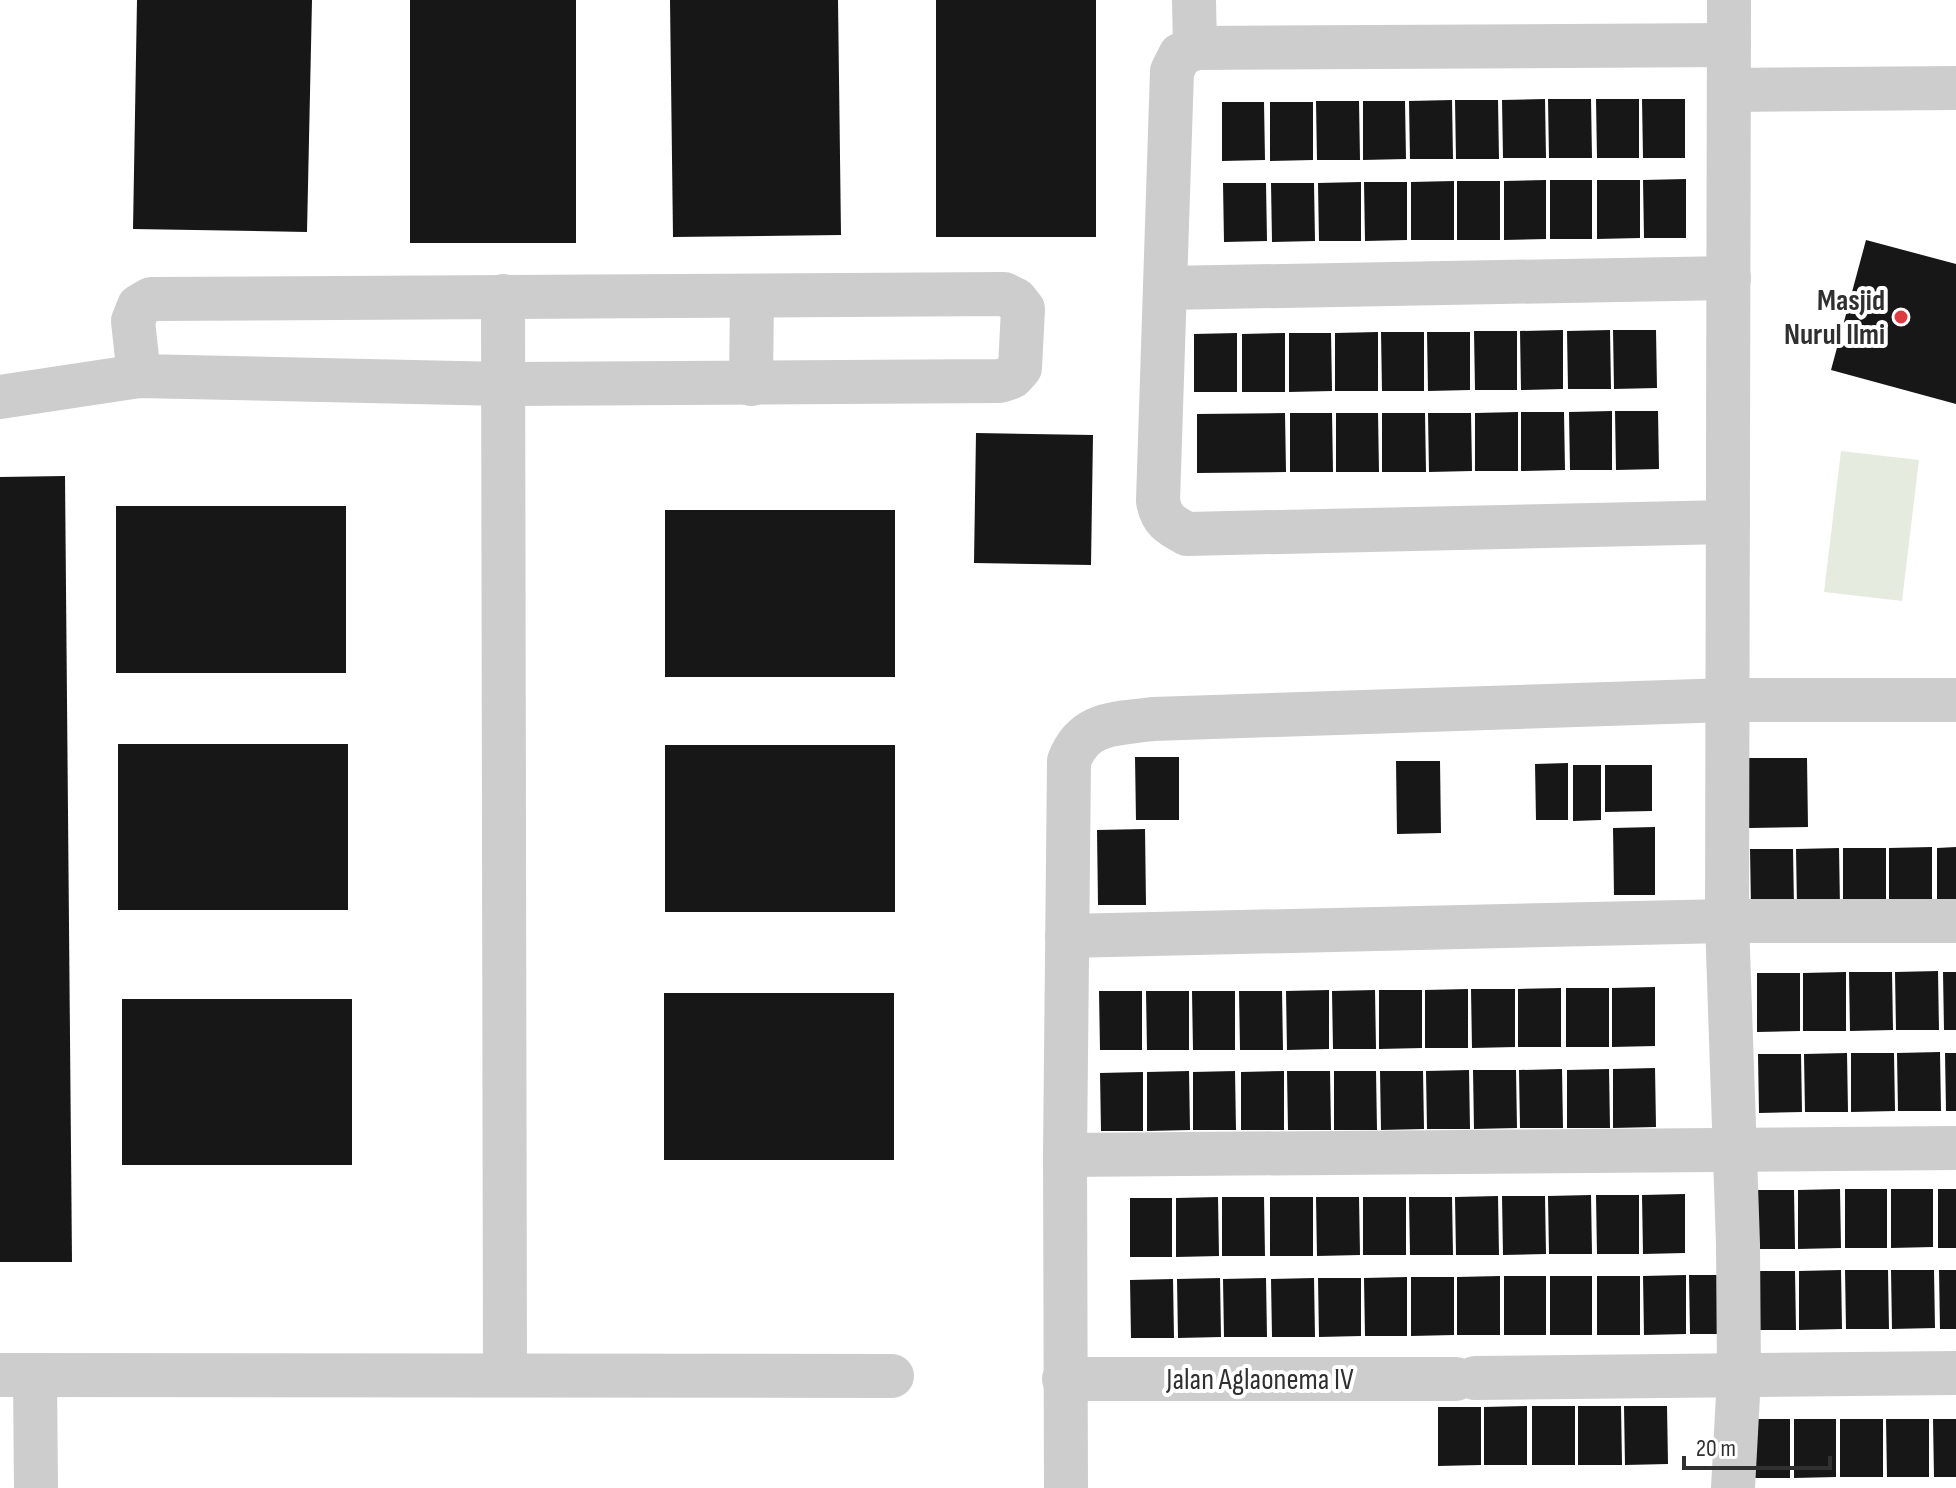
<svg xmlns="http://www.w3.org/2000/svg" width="1956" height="1488" viewBox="0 0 1956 1488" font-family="'Sofia Sans Condensed',sans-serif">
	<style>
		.green { fill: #e5ecdf }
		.building { fill: #171717 }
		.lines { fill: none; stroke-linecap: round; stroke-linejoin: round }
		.minor { stroke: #cdcdcd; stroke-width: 44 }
		.poi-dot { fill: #dd3b41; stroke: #fff; stroke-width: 3 }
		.labels { text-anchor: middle; stroke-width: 8; stroke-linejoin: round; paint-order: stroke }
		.poi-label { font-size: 30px; font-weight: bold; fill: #303030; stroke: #fff; text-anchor: end }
		.street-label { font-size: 30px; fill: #303030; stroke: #fff }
	</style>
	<rect width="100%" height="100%" fill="#fff"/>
	<path class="green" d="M1841,451L1919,460L1902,601L1824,592Z"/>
	<g class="building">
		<path d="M137,0H312L307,232L133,229Z"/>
		<rect x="410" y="0" width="166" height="243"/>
		<path d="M670,0H838L841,235L673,237Z"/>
		<rect x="936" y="0" width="160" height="237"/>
		<path d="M1545,99L1546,158H1503L1502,100Z"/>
		<path d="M1548,99H1591L1592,158H1549Z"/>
		<path d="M1596,99H1639V158H1597Z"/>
		<path d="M1642,99H1685V158H1643Z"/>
		<path d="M1452,100L1453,159H1410L1409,101Z"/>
		<path d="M1455,100H1498L1499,159H1456Z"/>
		<path d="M1316,101H1359L1360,160H1317Z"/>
		<path d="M1363,101H1405L1406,159L1363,160Z"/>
		<path d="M1222,102H1264L1265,160L1222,161Z"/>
		<path d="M1270,102H1313V160L1270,161Z"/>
		<path d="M1686,179V238H1644L1643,180Z"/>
		<path d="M1546,180V239L1504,240V181Z"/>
		<rect x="1550" y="180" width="42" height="59"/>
		<path d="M1597,180H1640V238L1597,239Z"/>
		<path d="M1454,181V240H1411V182Z"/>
		<rect x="1457" y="181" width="43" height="59"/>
		<path d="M1361,182V241H1319L1318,183Z"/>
		<path d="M1364,182H1407V240L1365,241Z"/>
		<path d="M1223,183H1266L1267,241L1224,242Z"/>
		<path d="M1271,183H1314L1315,241L1272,242Z"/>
		<path d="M1866,240L1956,264V404L1831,370Z"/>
		<path d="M1563,330V389L1521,390L1520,331Z"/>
		<path d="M1610,330L1611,389H1568L1567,331Z"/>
		<path d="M1613,330H1656L1657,388L1614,389Z"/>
		<path d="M1474,331H1517V390H1475Z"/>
		<path d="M1378,332V391H1335V333Z"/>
		<path d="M1381,332H1424V391H1382Z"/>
		<path d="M1427,332H1470V390L1428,391Z"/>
		<path d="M1237,333V392H1194V334Z"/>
		<path d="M1285,333V392H1242V334Z"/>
		<path d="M1289,333H1331L1332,391L1289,392Z"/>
		<path d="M1612,411V470H1570L1569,412Z"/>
		<path d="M1615,411H1658L1659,469L1616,470Z"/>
		<path d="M1518,412V471H1475V413Z"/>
		<path d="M1521,412H1564L1565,470L1521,471Z"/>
		<path d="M1285,413L1286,472L1197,473V414Z"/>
		<path d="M1290,413H1332L1333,472H1290Z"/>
		<path d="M1336,413H1378L1379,472H1336Z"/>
		<path d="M1382,413H1425L1426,472H1382Z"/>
		<path d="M1428,413H1471L1472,471L1429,472Z"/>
		<path d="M976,433L1093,435L1091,565L974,563Z"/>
		<path d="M65,476L72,1262H0V477Z"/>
		<rect x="116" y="506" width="230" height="167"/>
		<rect x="665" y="510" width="230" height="167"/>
		<rect x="118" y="744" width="230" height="166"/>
		<rect x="665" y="745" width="230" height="167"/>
		<path d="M1135,757H1179V820H1136Z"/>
		<path d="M1748,758H1807L1808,827L1749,828Z"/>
		<path d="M1396,761H1440L1441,833L1397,834Z"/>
		<path d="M1568,763V820H1536L1535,764Z"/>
		<path d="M1573,765H1601V820L1573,821Z"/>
		<path d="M1605,765H1652V811L1605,812Z"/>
		<path d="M1655,827V895H1614L1613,828Z"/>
		<path d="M1145,829L1146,905H1098L1097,830Z"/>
		<path d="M1932,847V906H1889V848Z"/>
		<path d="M1956,847V906H1937V848Z"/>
		<path d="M1839,848L1840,907H1797L1796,849Z"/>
		<path d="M1843,848H1886V906L1843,907Z"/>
		<path d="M1750,849H1793L1794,907L1751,908Z"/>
		<path d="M1938,971L1939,1030H1896L1895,972Z"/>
		<path d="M1846,972V1031H1803V973Z"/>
		<path d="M1849,972H1892L1893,1030L1850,1031Z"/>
		<path d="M1943,972H1956V1030H1944Z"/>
		<path d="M1757,973H1800V1031L1757,1032Z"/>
		<path d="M1655,987V1046L1612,1047V988Z"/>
		<path d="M1561,988V1047H1518V989Z"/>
		<rect x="1566" y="988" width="43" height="59"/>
		<path d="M1468,989V1048H1425V990Z"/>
		<path d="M1471,989H1515V1047L1472,1048Z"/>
		<path d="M1329,990V1049L1287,1050L1286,991Z"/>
		<path d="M1375,990L1376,1049H1333L1332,991Z"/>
		<path d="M1379,990H1422V1048L1379,1049Z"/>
		<path d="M1099,991H1142V1050H1100Z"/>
		<path d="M1146,991H1189V1050H1147Z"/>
		<path d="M1192,991H1235V1050H1193Z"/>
		<path d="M1239,991H1282L1283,1050H1240Z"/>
		<rect x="664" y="993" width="230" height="167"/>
		<rect x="122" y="999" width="230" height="166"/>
		<path d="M1940,1052L1941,1111H1898L1897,1053Z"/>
		<path d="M1847,1053L1848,1112H1805L1804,1054Z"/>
		<path d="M1851,1053H1894L1895,1111L1851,1112Z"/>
		<path d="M1945,1053H1956V1111H1946Z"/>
		<path d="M1758,1054H1801L1802,1112L1759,1113Z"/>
		<path d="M1655,1068L1656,1127L1613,1128V1069Z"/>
		<path d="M1562,1069L1563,1128H1520L1519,1070Z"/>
		<path d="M1609,1069L1610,1128H1567V1070Z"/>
		<path d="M1469,1070L1470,1129H1427L1426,1071Z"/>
		<path d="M1473,1070H1516L1517,1128L1474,1129Z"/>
		<path d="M1189,1071L1190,1130L1147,1131V1072Z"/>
		<path d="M1235,1071L1236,1130H1193V1072Z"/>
		<path d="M1284,1071V1130H1241V1072Z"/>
		<path d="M1287,1071H1330L1331,1130H1288Z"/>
		<path d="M1334,1071H1376L1377,1130H1334Z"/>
		<path d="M1380,1071H1423L1424,1129L1381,1130Z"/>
		<path d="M1143,1072V1131H1101L1100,1073Z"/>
		<path d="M1840,1189L1841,1248L1798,1249V1190Z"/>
		<rect x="1845" y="1189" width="42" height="59"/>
		<path d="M1891,1189H1933V1247L1891,1248Z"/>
		<rect x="1938" y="1189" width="18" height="59"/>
		<path d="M1752,1190H1794L1795,1249H1752Z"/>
		<path d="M1685,1194V1253L1643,1254L1642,1195Z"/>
		<path d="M1591,1195L1592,1254H1549L1548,1196Z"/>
		<path d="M1596,1195H1639V1254H1597Z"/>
		<path d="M1498,1196L1499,1255H1456L1455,1197Z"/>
		<path d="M1502,1196H1545L1546,1254L1503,1255Z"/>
		<path d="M1218,1197L1219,1256L1176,1257V1198Z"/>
		<path d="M1222,1197H1264L1265,1256H1222Z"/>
		<rect x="1270" y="1197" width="43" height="59"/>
		<path d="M1316,1197H1359L1360,1255L1317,1256Z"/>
		<rect x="1363" y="1197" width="43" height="58"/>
		<path d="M1409,1197H1452L1453,1255H1410Z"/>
		<rect x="1130" y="1198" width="42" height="59"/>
		<path d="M1841,1270L1842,1329L1799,1330V1271Z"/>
		<path d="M1845,1270H1888L1889,1329H1846Z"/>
		<path d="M1891,1270H1934L1935,1328L1892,1329Z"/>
		<path d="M1939,1270H1956V1329H1940Z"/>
		<path d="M1752,1271H1795L1796,1330H1753Z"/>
		<path d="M1686,1275V1334L1644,1335L1643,1276Z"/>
		<path d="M1689,1275H1732L1733,1334H1690Z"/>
		<path d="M1500,1276V1335H1457V1277Z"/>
		<rect x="1504" y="1276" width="42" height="59"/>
		<rect x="1550" y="1276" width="42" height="59"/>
		<rect x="1597" y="1276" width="43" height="59"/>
		<path d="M1407,1277V1336H1365L1364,1278Z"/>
		<path d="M1411,1277H1454V1335L1411,1336Z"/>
		<path d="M1220,1278L1221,1337L1178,1338L1177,1279Z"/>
		<path d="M1266,1278L1267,1337H1224L1223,1279Z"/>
		<path d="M1314,1278L1315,1337H1272L1271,1279Z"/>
		<path d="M1318,1278H1361V1336L1319,1337Z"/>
		<path d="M1173,1279L1174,1338H1131L1130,1280Z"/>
		<path d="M1527,1406V1465H1484V1407Z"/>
		<rect x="1532" y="1406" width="43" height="59"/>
		<path d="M1578,1406H1621L1622,1465H1578Z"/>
		<path d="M1624,1406H1667L1668,1464L1625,1465Z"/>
		<path d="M1438,1407H1481V1465L1438,1466Z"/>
		<rect x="1748" y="1419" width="42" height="59"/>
		<path d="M1794,1419H1836V1477L1794,1478Z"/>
		<rect x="1840" y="1419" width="43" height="58"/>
		<path d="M1886,1419H1929V1477H1887Z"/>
		<path d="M1933,1419H1956V1477H1934Z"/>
	</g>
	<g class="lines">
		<g class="minor">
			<path d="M1194,0L1195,48"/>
			<path d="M1729,0L1727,921L1738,1244L1739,1377L1733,1488"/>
			<path d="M1729,90L1956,88"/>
			<path d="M1166,288L1729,278"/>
			<path d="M503,296L505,1374"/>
			<path d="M751,384L752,296"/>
			<path d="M0,397L139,376L504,384L1000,381L1012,377L1020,368L1023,309L1016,300L1004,294L151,299L139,306L133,321L139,376"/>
			<path d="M1728,522L1187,534C1170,525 1161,520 1158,501L1172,71L1180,55L1195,48L1729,45"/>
			<path d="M1067,936L1727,921H1956"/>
			<path d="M1065,1155L1956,1148"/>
			<path d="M0,1375L892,1376"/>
			<path d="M35,1376L36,1488"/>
			<path d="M1475,1378L1956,1373"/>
			<path d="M1064,1379H1456"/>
			<path d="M1066,1488L1065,1155L1069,761C1084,721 1116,724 1153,719L1728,700H1956"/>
		</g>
	</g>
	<circle class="poi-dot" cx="1901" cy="317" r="8"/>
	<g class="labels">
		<g class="poi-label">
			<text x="1885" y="310">Masjid<tspan x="1885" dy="34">Nurul Ilmi</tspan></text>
		</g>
		<g class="street-label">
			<text x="1260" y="1389">Jalan Aglaonema IV</text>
		</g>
	</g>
	<path d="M1684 1456v12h146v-12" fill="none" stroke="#303030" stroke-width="4"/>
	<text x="1696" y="1456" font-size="24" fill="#303030" stroke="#ffffff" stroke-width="6" paint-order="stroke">20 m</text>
</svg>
